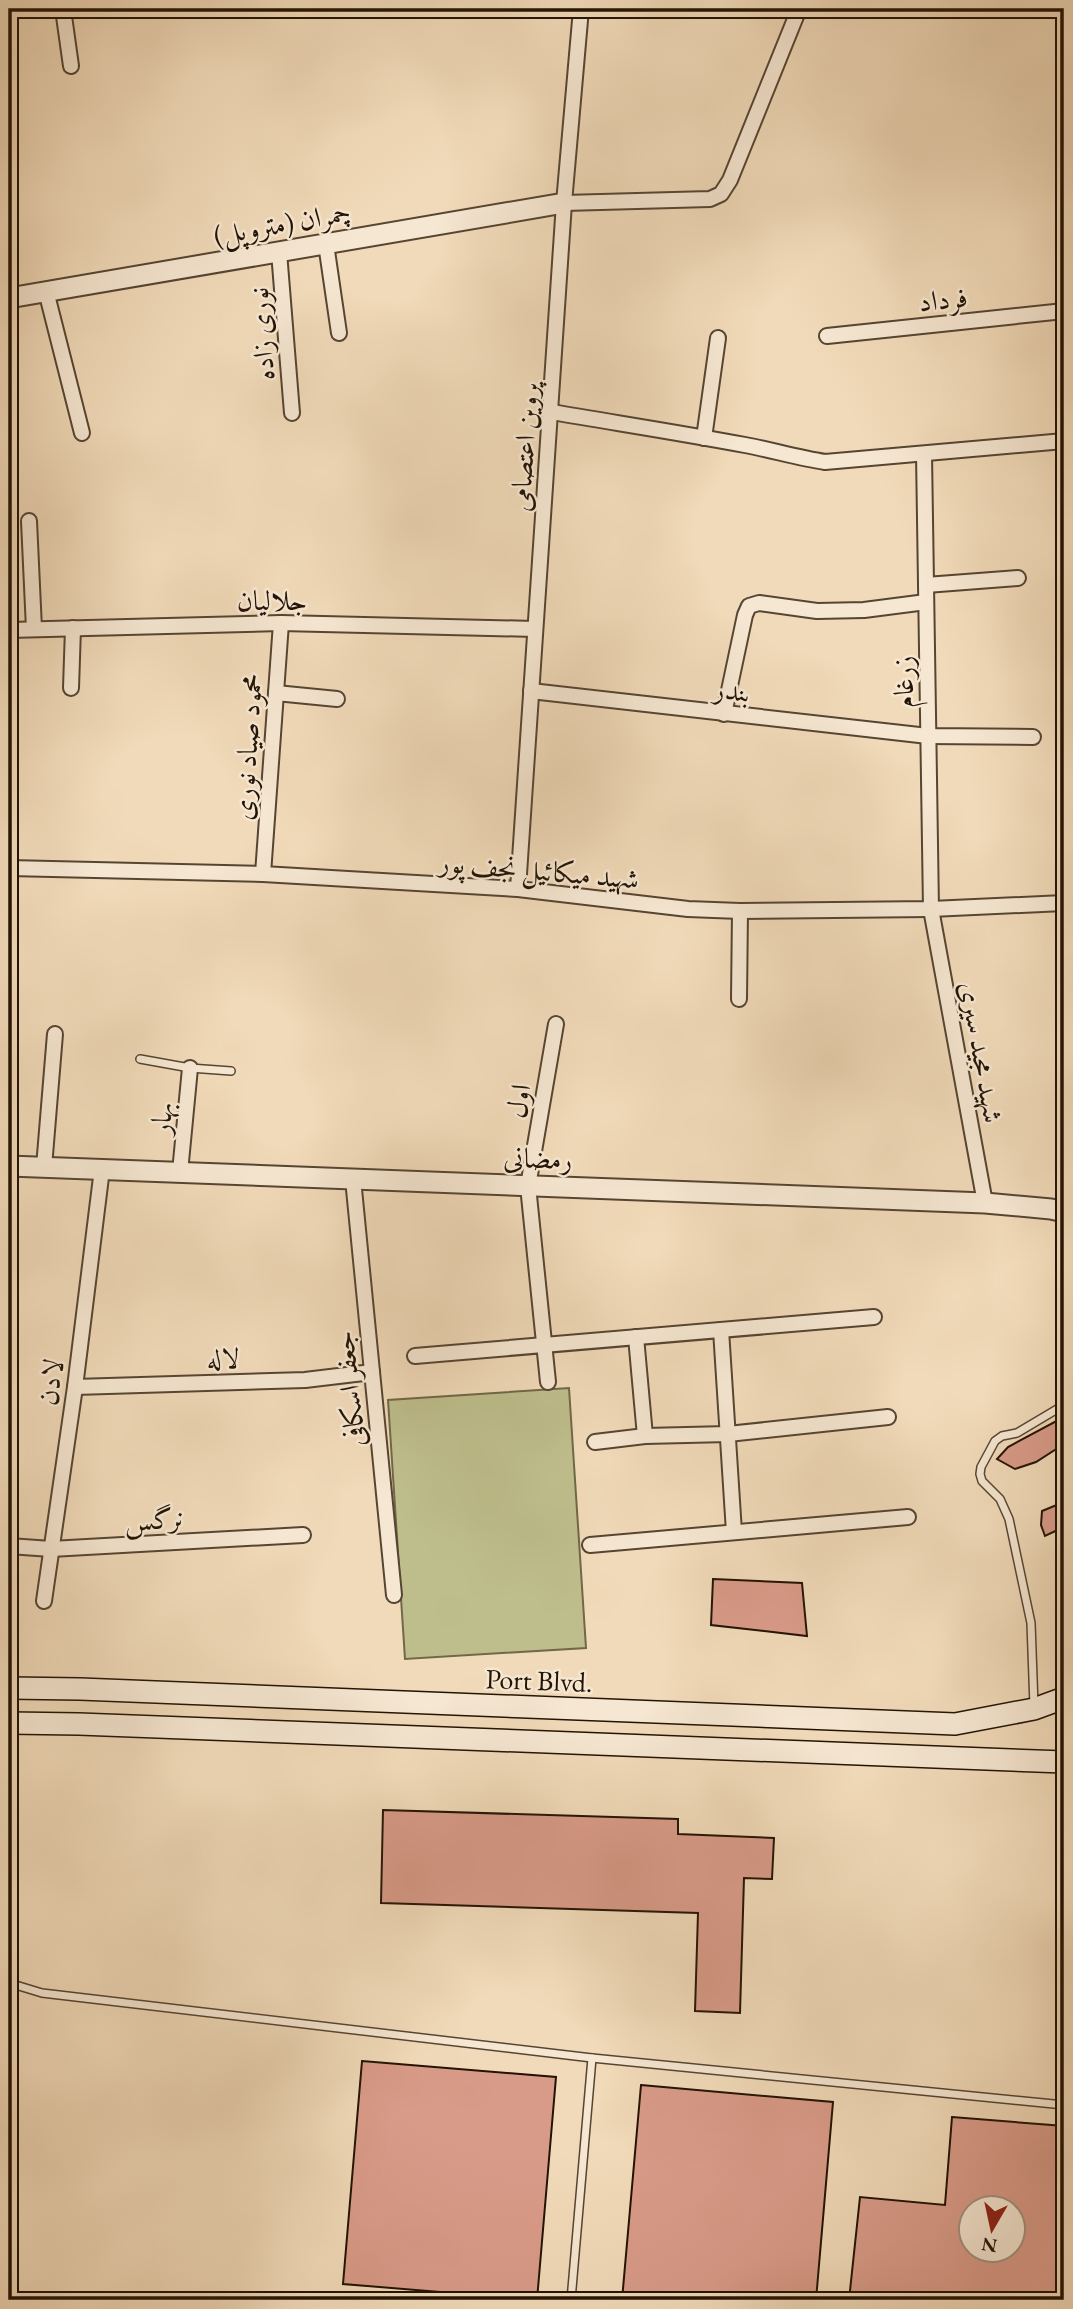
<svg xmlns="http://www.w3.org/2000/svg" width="1073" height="2309" viewBox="0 0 1073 2309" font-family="'EB Garamond',Amiri,serif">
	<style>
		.green { fill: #bebe8c; stroke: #706848; stroke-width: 2 }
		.building { fill: #d99b89; stroke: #231305; stroke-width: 2; fill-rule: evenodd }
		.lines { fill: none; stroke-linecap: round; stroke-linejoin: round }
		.service-casing { stroke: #564532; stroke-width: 10 }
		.minor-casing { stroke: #564532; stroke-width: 18 }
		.tertiary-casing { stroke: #564532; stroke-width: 23 }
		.secondary-casing { stroke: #231305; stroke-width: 24 }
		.service { stroke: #f6e7d2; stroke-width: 7 }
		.minor { stroke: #f6e7d2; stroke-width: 14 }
		.tertiary { stroke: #f6e7d2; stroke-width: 19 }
		.secondary { stroke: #f6e7d2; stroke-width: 21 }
		.labels { text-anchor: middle; stroke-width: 5; stroke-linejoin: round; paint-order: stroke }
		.street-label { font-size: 28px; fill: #231305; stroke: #f6e7d2 }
	</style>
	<rect width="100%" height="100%" fill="#f1dab9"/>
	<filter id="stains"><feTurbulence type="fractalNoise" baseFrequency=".00286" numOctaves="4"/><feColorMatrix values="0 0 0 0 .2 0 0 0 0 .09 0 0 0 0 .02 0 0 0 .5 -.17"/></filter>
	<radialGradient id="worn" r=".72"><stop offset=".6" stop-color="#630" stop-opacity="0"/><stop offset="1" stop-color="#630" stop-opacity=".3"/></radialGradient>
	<path class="green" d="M569,1388L586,1648L405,1659L388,1400Z"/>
	<g class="building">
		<path d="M1064,1417V1444L1036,1462L1015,1469L997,1459L1008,1447Z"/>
		<path d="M1064,1502V1527L1045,1536L1041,1525L1042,1511Z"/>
		<path d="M713,1579L802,1583L807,1636L711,1625Z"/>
		<path d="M383,1810L678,1819V1834L774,1838L772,1879L744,1878L740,2013L695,2011L698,1913L381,1903Z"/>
		<path d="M362,2061L556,2077L537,2300L343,2284Z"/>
		<path d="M641,2085L833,2102L816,2300H622Z"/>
		<path d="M952,2117L1064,2126V2300H849L860,2197L945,2205ZM971,2208H1013V2250H971Z"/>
	</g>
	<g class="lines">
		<defs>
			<g id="service">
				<path d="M140,1059L190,1068L231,1071"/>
				<path d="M1034,1706L1031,1623L1009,1519L1000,1499L982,1481L980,1474L981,1467L995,1441L1002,1436L1017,1433L1064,1405"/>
				<path d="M9,1983L42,1993L592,2058L1064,2105"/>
				<path d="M571,2300L592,2058"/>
			</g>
			<g id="minor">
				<path d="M63,9L71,66"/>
				<path d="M564,203L710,199L721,194L730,180L799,9"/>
				<path d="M326,244L339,333"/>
				<path d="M279,252L292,413"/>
				<path d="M46,291L82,433"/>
				<path d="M827,336L1064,311"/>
				<path d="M552,412C616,423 681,433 745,445C772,450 798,458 825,462L1064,441"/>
				<path d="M704,438L718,338"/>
				<path d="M924,454L931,909L985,1203"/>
				<path d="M29,521L34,629"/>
				<path d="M926,585L1018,578"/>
				<path d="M9,630L281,623L535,629"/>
				<path d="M71,688L73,628"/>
				<path d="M531,691L928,736L1033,737"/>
				<path d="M276,693L337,699"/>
				<path d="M724,714L745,615L749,606L759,603L817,611L864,610L926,602"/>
				<path d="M9,868L263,874L518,889L688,909L740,911L931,909L1064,903"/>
				<path d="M263,874L281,623"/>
				<path d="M518,889L564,203L581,9"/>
				<path d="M739,999L740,911"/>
				<path d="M44,1167L55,1034"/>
				<path d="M180,1172L190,1068"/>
				<path d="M353,1179L394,1595"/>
				<path d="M721,1330L734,1532"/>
				<path d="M636,1337L645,1436"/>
				<path d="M415,1356L874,1317"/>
				<path d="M548,1382L528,1186L556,1024"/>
				<path d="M75,1387L305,1380L372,1372"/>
				<path d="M595,1442L645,1436L728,1434L888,1417"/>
				<path d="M590,1545L908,1517"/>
				<path d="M9,1546L51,1549L303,1535"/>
				<path d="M44,1601L75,1387L102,1169"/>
			</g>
			<g id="tertiary">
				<path d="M9,298L564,203"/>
				<path d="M9,1166L985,1203L1051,1209L1064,1212"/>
			</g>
			<g id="secondary">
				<path d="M9,1688L80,1689L955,1724L1034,1709L1064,1698"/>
				<path d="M9,1723L79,1724L1064,1762"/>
			</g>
		</defs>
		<use href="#service" class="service-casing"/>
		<use href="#minor" class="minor-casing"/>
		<use href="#tertiary" class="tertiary-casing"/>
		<use href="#secondary" class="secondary-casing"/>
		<use href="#service" class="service"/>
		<use href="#minor" class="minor"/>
		<use href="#tertiary" class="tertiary"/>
		<use href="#secondary" class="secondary"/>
	</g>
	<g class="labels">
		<g class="street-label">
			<text transform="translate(282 223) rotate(-10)" y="10">چمران (متروپل)</text>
			<text transform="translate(943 299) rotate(-6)" y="10">فرداد</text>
			<text transform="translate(261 334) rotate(-94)" y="10">نوری زاده</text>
			<text transform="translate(524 447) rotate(-86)" y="10">پروین اعتصامی</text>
			<text x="272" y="610">جلالیان</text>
			<text transform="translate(903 682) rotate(-91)" y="10">زرغام</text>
			<text transform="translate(732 690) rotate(6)" y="10">بندر</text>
			<text transform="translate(247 747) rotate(-86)" y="10">محمود صیاد نوری</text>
			<text transform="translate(539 870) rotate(5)" y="10">شهید میکائیل نجف پور</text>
			<text transform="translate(982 1052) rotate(80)" y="10">شهید مجید سیری</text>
			<text transform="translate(518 1101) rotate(-80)" y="10">اول</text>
			<text transform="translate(161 1118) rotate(-84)" y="10">بهار</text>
			<text transform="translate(538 1158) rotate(2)" y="10">رمضانی</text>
			<text transform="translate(223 1358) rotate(-2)" y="10">لاله</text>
			<text transform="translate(50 1382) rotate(-82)" y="10">لادن</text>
			<text transform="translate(349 1389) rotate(-96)" y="10">جعفر اسکافی</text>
			<text transform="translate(154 1519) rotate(-3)" y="10">نرگس</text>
			<text transform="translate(539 1680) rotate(2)" y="10">Port Blvd.</text>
		</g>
	</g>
	<rect width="1073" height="2309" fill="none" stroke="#f1dab9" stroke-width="35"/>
	<rect x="10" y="10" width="1052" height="2288" fill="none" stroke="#231305" stroke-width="3.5"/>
	<rect x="18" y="18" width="1038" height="2274" fill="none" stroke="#231305" stroke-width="2"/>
	<g transform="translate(992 2229) rotate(189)"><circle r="33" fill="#f6e7d2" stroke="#a29280" stroke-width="2"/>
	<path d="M0-5L12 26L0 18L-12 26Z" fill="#8f2418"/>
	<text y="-10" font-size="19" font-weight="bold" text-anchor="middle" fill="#231305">N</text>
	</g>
	<rect width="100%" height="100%" filter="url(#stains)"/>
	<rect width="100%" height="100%" fill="url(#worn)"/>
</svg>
